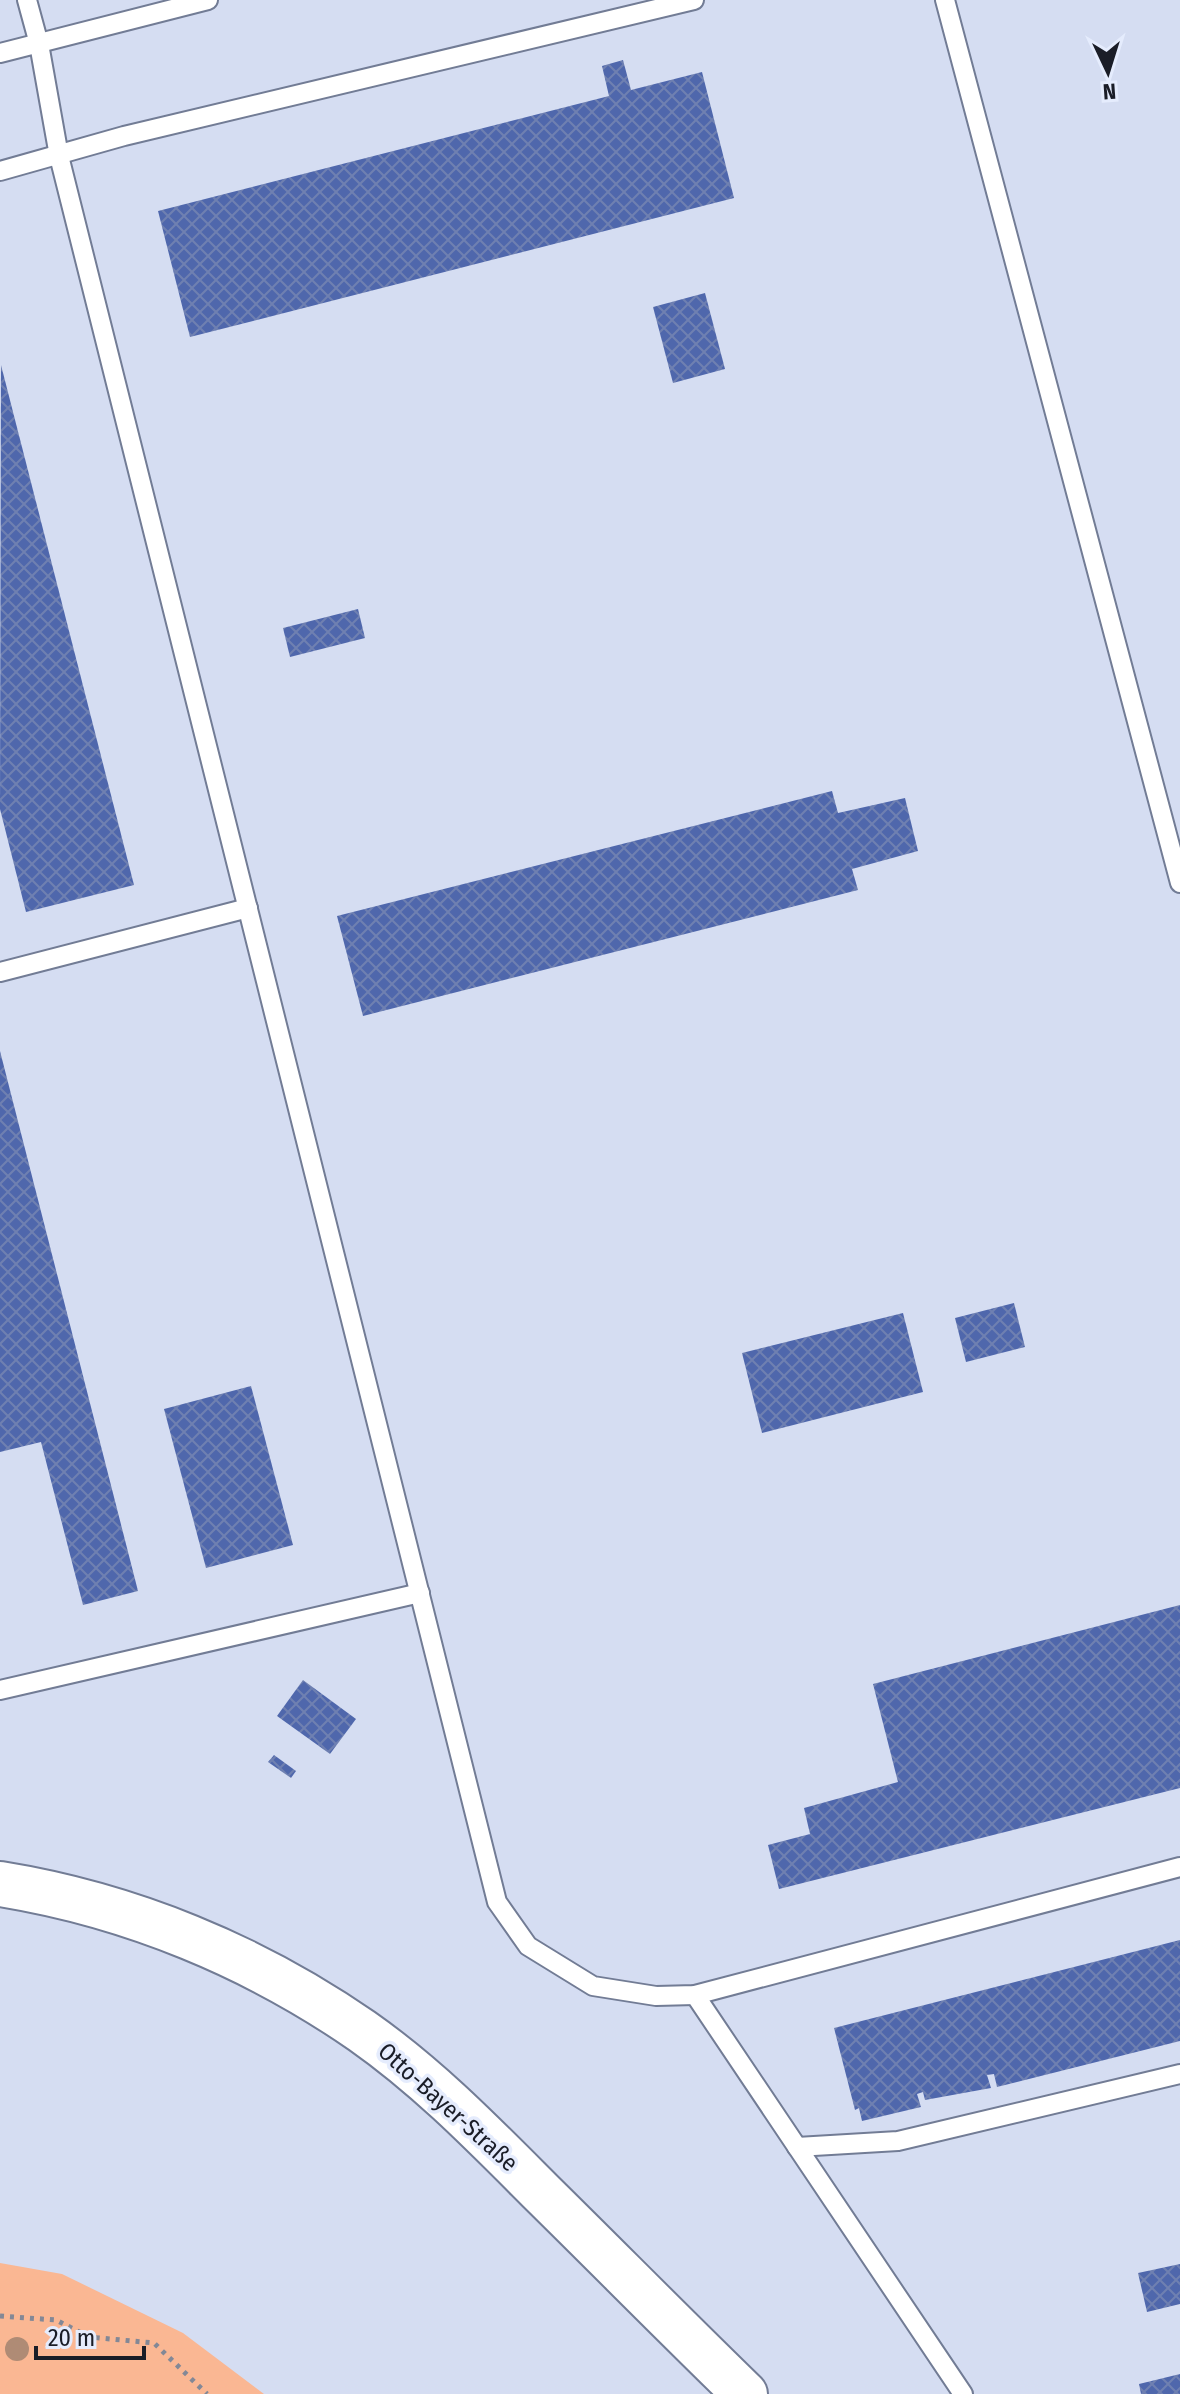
<svg xmlns="http://www.w3.org/2000/svg" width="1180" height="2394" viewBox="0 0 1180 2394" font-family="'Fira Sans Condensed',sans-serif">
	<style>
		.built { fill: #d5ddf2 }
		.park { fill: #fab793 }
		.building { fill: url(#building-cross-hatch) }
		.lines { fill: none; stroke-linecap: round; stroke-linejoin: round }
		.lane-casing { stroke: #727c95; stroke-width: 22 }
		.secondary-casing { stroke: #727c95; stroke-width: 48 }
		.path { stroke: #838896; stroke-width: 5; stroke-dasharray: 4 6; stroke-linecap: butt }
		.lane { stroke: #fff; stroke-width: 18 }
		.secondary { stroke: #fff; stroke-width: 44 }
		.tree { fill: #af8b75 }
		.labels { text-anchor: middle; stroke-width: 7; stroke-linejoin: round; paint-order: stroke }
		.street-label { font-size: 24px; fill: #1a1d27; stroke: #e5ecfd }
	</style>
	<defs>
		<pattern id="building-cross-hatch" width="8" height="8" patternUnits="userSpaceOnUse" patternTransform="scale(2)"><rect width="8" height="8" fill="#4f67ac"/><path d="M0 0l8 8M0 8l8-8" fill="none" stroke="#6f80b1"/></pattern>
	</defs>
	<rect width="100%" height="100%" fill="#e5ecfd"/>
	<rect class="built" x="0" y="0" width="1180" height="2394"/>
	<path class="park" d="M0,2263L62,2274L183,2333L264,2394H0Z"/>
	<g class="building">
		<path d="M623,60L631,90L702,72L734,198L190,337L158,211L609,96L602,66Z"/>
		<path d="M705,293L725,369L673,383L653,307Z"/>
		<path d="M1,365L134,885L26,912L0,809Z"/>
		<path d="M358,609L365,638L290,657L283,628Z"/>
		<path d="M832,791L838,813L905,798L918,851L852,869L858,890L363,1016L337,916Z"/>
		<path d="M0,1051L138,1591L83,1605L41,1442L0,1452Z"/>
		<path d="M1014,1303L1025,1347L966,1362L955,1318Z"/>
		<path d="M903,1313L923,1392L762,1433L742,1353Z"/>
		<path d="M251,1386L293,1545L206,1568L164,1409Z"/>
		<path d="M1180,1605V1788L779,1889L768,1845L810,1834L804,1808L898,1782L873,1684Z"/>
		<path d="M303,1680L356,1719L330,1754L277,1716Z"/>
		<path d="M274,1755L296,1771L291,1778L268,1762Z"/>
		<path d="M1180,1940V2041L997,2087L994,2074L987,2075L991,2088L925,2100L923,2092L917,2094L921,2107L862,2121L859,2108L855,2110L834,2028Z"/>
		<path d="M1180,2264V2304L1147,2312L1138,2273Z"/>
		<path d="M1180,2374V2394H1141L1139,2384Z"/>
	</g>
	<g class="lines">
		<defs>
			<g id="lane">
				<path d="M27,0L39,44L59,156L497,1902L528,1946L593,1986L656,1996L695,1995L1180,1867"/>
				<path d="M945,0L1180,883"/>
				<path d="M0,53L208,0"/>
				<path d="M0,171L124,136L694,0"/>
				<path d="M0,972L248,908"/>
				<path d="M0,1690L420,1593"/>
				<path d="M695,1995L963,2394"/>
				<path d="M797,2147L898,2141L1180,2074"/>
			</g>
			<path id="secondary" d="M0,1884C130,1905 254,1956 362,2031C429,2078 485,2136 542,2193C610,2260 677,2328 745,2394"/>
		</defs>
		<use href="#lane" class="lane-casing"/>
		<use href="#secondary" class="secondary-casing"/>
		<path class="path" d="M0,2316L56,2320L89,2337L154,2343L207,2394"/>
		<use href="#lane" class="lane"/>
		<use href="#secondary" class="secondary"/>
	</g>
	<circle class="tree" cx="17" cy="2349" r="12"/>
	<g class="labels">
		<g class="street-label">
			<text transform="translate(448 2107) rotate(42)" y="8">Otto-Bayer-Straße</text>
		</g>
	</g>
	<g transform="translate(1108 72) rotate(176)" stroke="#e5ecfd" stroke-width="6" paint-order="stroke">
	<path d="M0-6L14 30L0 20L-14 30Z" fill="#1a1d27"/>
	<text y="-12" font-size="22" font-weight="bold" text-anchor="middle" fill="#1a1d27">N</text>
	</g>
	<path d="M36 2346v12h108v-12" fill="none" stroke="#1a1d27" stroke-width="4"/>
	<text x="48" y="2346" font-size="24" fill="#1a1d27" stroke="#e5ecfd" stroke-width="6" paint-order="stroke">20 m</text>
</svg>
